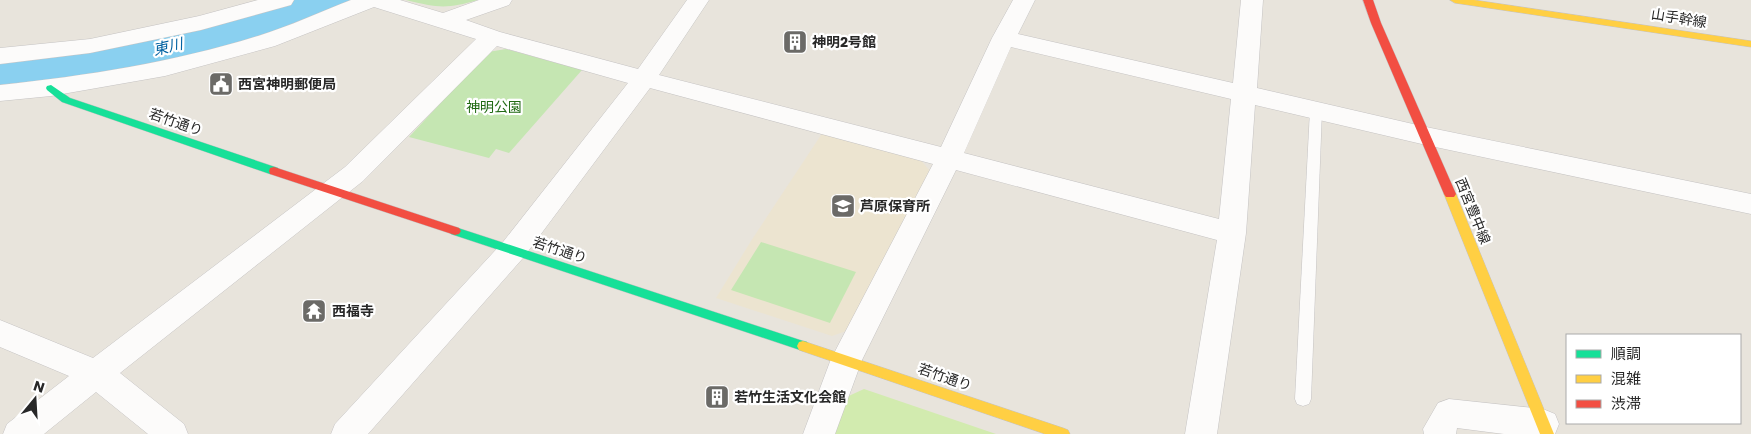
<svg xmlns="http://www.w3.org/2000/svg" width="1751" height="434" viewBox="0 0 1751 434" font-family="Poppins,'Noto Sans JP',sans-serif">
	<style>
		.education { fill: #ece4d0 }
		.green { fill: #c5e6b2 }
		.pitch { fill: #d2ebaf }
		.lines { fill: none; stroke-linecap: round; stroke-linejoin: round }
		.river { fill: #8ad0f0; fill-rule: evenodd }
		.lane-casing { stroke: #c5c3c3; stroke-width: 1 }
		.street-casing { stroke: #c5c3c3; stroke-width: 1 }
		.fast-casing { stroke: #c5c3c3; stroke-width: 1 }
		.slow-casing { stroke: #c5c3c3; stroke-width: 1 }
		.jam-casing { stroke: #c5c3c3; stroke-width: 1 }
		.lane { fill: #fcfbfa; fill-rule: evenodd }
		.street { fill: #fcfbfa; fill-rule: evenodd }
		.fast { fill: #16e098; fill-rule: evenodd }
		.slow { fill: #ffcf43; fill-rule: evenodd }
		.jam { fill: #f24e42; fill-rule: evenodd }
		.labels { text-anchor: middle; stroke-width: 4.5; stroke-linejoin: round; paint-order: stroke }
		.street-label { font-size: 14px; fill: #282828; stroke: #fff }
		.poi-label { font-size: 14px; font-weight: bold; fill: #282828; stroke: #fff; text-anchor: start }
		.park-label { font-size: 14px; fill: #216a14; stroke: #fff }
		.water-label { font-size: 15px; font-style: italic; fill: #0363a2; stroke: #fff }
	</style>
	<rect width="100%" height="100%" fill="#e8e4dc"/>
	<path class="education" d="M823,132L919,158L930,171L852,329L832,336L716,298L751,241Z"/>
	<g class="green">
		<path d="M406,0H478C447,9 438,8 406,0Z"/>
		<path d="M506,49L582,70L509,153L496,149L489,158L409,137L488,52Z"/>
		<path d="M761,242L856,272L830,323L731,290Z"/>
	</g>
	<path class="pitch" d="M864,389L996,434H828L840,400Z"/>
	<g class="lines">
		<path class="river" d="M286,0H355L348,10L276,35L112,77L0,89V57L112,45L246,13Z"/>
		<defs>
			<path id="lane" d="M1316,106L1322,110L1311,399L1309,404L1303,406L1297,404L1295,399L1310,110Z"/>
			<g id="street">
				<path d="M258,0H294L291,5L201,30L90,53L0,64V48L90,39L199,16Z"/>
				<path d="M351,0H400L443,13L479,0H512L509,5L466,20L500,32L638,69L687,0H709L659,75L941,147L992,38L1013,0H1035L1018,34L1233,83L1241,0H1263L1257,88L1426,127L1751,194V214L1426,145L1255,105L1246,233L1217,434H1185L1217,240L956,170L862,360L835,434H803L831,359L933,164L650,88L523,258L368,434H331L335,424L503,242L628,83L497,46L363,181L120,373L184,424L188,434H148L96,392L44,434H3L7,424L69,376L0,347V320L93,358L345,167L476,39L374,7L275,46L165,76L51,96L0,101V85C87,76 175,62 258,36C290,26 320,12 351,0ZM1011,47L1231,99L1219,219L964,153Z"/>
				<path d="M1449,399L1543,409L1555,414L1559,424L1555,434H1504L1457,428L1456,434H1424L1423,429L1438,403Z"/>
			</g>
			<g id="fast">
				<path d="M51,85L70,98L278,168L279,171L278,174H270L62,102L47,90L46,88L47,86Z"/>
				<path d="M455,227L803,341L807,342L809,346L807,350L803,351L451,234L449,231L451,228Z"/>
			</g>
			<g id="slow">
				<path d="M1450,0H1474L1751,41V47L1455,3Z"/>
				<path d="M1450,190L1456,194L1554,434H1540L1444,194Z"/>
				<path d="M803,341L1063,428L1068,430L1070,434H1045L799,350L797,346L799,342Z"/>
			</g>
			<g id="jam">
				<path d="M1363,0H1373L1381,23L1456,194L1454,197H1446L1444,194L1371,23Z"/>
				<path d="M274,167L459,228L461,231L459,234L455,235L270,174L269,171L270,168Z"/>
			</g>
		</defs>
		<use href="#lane" class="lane-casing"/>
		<use href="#street" class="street-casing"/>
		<use href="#fast" class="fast-casing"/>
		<use href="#slow" class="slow-casing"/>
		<use href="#jam" class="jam-casing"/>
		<use href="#lane" class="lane"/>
		<use href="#street" class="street"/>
		<use href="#fast" class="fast"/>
		<use href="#slow" class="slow"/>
		<use href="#jam" class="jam"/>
	</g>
	<defs>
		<symbol id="building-square" viewBox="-11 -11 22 22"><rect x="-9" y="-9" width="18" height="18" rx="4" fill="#6b6a67" stroke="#fff"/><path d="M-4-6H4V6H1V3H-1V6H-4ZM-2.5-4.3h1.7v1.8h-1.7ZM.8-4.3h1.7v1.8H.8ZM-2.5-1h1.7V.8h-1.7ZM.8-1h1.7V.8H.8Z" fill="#fff"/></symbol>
		<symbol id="civic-square" viewBox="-11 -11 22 22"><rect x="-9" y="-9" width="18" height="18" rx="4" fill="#6b6a67" stroke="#fff"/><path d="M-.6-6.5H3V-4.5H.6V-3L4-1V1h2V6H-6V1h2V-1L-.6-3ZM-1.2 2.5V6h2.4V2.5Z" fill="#fff"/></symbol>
		<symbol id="school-square" viewBox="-11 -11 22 22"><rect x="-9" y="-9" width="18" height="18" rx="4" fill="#6b6a67" stroke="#fff"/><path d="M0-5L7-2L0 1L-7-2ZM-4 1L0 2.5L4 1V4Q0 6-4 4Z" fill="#fff"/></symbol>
		<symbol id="temple-square" viewBox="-11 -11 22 22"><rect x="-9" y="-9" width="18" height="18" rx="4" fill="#6b6a67" stroke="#fff"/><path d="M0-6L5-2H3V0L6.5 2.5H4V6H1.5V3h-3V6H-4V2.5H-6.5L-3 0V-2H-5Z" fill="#fff"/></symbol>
	</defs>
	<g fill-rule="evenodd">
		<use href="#building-square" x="781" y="28" width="28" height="28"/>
		<use href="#civic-square" x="207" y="70" width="28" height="28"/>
		<use href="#school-square" x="829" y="192" width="28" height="28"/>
		<use href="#temple-square" x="300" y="297" width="28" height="28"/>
		<use href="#building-square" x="703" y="383" width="28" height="28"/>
	</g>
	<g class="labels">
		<g class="street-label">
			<text transform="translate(1679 18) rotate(9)" y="5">山手幹線</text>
			<text transform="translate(176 122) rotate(19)" y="5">若竹通り</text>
			<text transform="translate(1473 211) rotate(68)" y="5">西宮豊中線</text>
			<text transform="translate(560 250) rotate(18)" y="5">若竹通り</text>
			<text transform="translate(945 377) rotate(19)" y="5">若竹通り</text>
		</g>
		<g class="poi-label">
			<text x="812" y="47">神明2号館</text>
			<text x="238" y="89">西宮神明郵便局</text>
			<text x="860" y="211">芦原保育所</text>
			<text x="332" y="316">西福寺</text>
			<text x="734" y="402">若竹生活文化会館</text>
		</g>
		<g class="park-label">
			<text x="494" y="112">神明公園</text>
		</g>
		<g class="water-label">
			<text transform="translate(168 47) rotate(-13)" y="5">東川</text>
		</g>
	</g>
	<rect x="1566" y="334" width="175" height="90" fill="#ffffff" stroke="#a9a9a9"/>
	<rect x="1576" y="350" width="25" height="8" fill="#16e098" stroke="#a9a9a9"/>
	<text x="1611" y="359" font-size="15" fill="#282828">順調</text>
	<rect x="1576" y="375" width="25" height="8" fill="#ffcf43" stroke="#a9a9a9"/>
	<text x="1611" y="384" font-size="15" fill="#282828">混雑</text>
	<rect x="1576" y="400" width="25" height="8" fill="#f24e42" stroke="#a9a9a9"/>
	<text x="1611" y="409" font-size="15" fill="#282828">渋滞</text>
	<g transform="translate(35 399) rotate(18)" stroke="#ffffff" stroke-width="4" paint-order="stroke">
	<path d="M0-4L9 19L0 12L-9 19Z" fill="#282828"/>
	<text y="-8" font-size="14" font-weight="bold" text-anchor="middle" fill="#282828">N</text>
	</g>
</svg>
